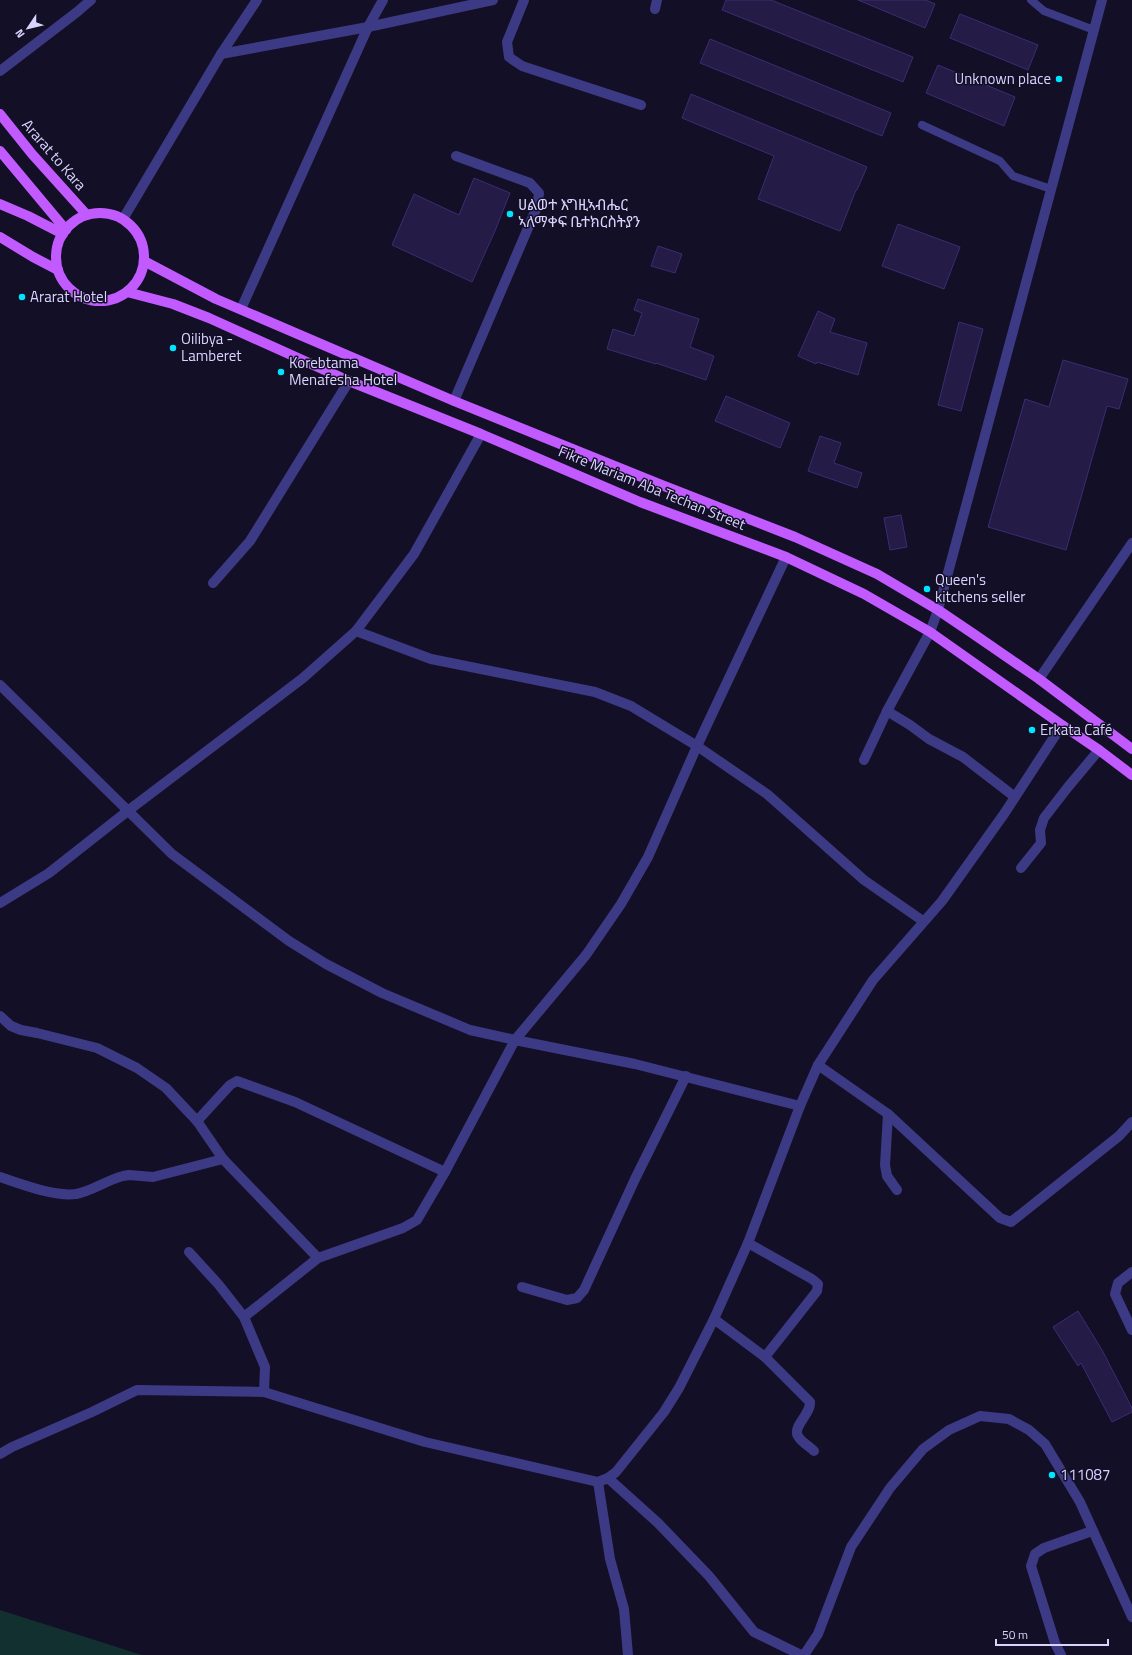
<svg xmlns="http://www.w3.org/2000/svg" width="1132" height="1655" viewBox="0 0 1132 1655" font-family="'Titillium Web','Noto Sans Ethiopic',sans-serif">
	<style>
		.green { fill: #12302f }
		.building { fill: #241b47; stroke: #3b2d73 }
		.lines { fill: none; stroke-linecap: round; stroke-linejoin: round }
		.service { stroke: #3d3a85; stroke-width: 8 }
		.minor { stroke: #3d3a85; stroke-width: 10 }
		.tertiary { stroke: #3d3a85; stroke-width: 10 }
		.primary { stroke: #c25bff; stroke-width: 10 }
		.poi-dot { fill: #00e5ff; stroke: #130f26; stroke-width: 1.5 }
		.labels { text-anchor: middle; stroke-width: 3; stroke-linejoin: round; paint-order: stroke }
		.poi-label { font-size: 15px; fill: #d9d4ff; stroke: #130f26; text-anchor: start }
		.street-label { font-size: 15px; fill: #d9d4ff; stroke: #130f26 }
	</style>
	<rect width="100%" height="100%" fill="#130f26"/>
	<path class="green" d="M0,1610L142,1655H0Z"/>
	<g class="building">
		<path d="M726,0H771L913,57L903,82L722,10Z"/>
		<path d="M858,0H926L935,4L925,28Z"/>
		<path d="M960,14L1038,45L1028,70L950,38Z"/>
		<path d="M710,39L891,113L882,136L700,63Z"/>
		<path d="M938,65L1015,97L1004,126L926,93Z"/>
		<path d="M691,94L867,167L857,190H856L840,231L758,199L774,156L682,118Z"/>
		<path d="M474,178L510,193L495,231L472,282L392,245L414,194L459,215Z"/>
		<path d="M898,224L960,247L944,289L882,266Z"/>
		<path d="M658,246L682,254L675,273L651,266Z"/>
		<path d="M638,299L699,319L690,347L714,356L706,380L656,363V364L607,349L613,329L634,336L642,313L634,310Z"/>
		<path d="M818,311L835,319L830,332L867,343L858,375L817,362L816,364L798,356Z"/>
		<path d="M959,322L983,329L961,411L938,405Z"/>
		<path d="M1063,360L1128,379L1119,409L1107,406L1066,550L988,527L1025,399L1049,407Z"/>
		<path d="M726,396L790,423L780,448L715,421Z"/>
		<path d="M820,436L841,443L834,463L862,473L857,488L808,471Z"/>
		<path d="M901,515L907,547L890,550L884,518Z"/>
		<path d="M1078,1311L1102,1350L1132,1408V1412L1112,1422L1081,1363L1078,1366L1053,1327Z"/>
	</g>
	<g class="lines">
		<g class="service">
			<path d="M1031,0L1044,11L1094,30"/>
			<path d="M922,125L1000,161L1013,176L1051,189"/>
		</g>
		<g class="minor">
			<path d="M524,0L507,42L509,57L522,66L641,105"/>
			<path d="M655,9L657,0"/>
			<path d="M221,54L368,27L493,0"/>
			<path d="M0,71L77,12L91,0"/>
			<path d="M123,219L221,54L257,0"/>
			<path d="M241,309L368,27L383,0"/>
			<path d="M454,401L537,207L539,193L530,183L456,156"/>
			<path d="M213,583L250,541L349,381"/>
			<path d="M356,631L431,659L595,692L631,706L697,746L767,794L864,880L923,921"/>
			<path d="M1039,679L1132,543"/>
			<path d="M0,685L172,854L289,941L326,964L382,993L470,1030L515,1040L635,1064L800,1106"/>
			<path d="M887,711L910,725L929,739L963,757L1015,797"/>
			<path d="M864,760L887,711L930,632"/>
			<path d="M1021,868L1041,843L1040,830L1044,818L1068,787L1099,750"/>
			<path d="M0,903L49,873L129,810L303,678L356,631L414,554L481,434"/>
			<path d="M0,1016L11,1026L21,1030L37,1033L97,1048L137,1068L166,1088L197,1121L223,1159L318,1258"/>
			<path d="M818,1065L888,1114L1000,1218L1011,1222L1119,1136L1132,1122"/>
			<path d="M888,1114L885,1165L887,1176L897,1190"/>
			<path d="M197,1121L230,1085L237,1081L295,1102L445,1172"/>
			<path d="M0,1177C20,1184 55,1197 76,1194C92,1191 107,1180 123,1176L129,1175L153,1177L223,1159"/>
			<path d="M189,1252L219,1285L244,1317L265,1367L264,1392"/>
			<path d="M1132,1272L1118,1283L1115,1294L1132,1330"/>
			<path d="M522,1287L567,1300L577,1298L584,1290L635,1179L686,1076"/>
			<path d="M244,1317L318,1258L403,1228L417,1220L445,1172L515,1040L586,955L621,904L648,857L697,746L786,557"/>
			<path d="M714,1319L765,1357L817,1291L818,1284L812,1279L748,1243"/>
			<path d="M765,1357L810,1402C811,1414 792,1427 798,1436C801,1442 809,1446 814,1451"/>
			<path d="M0,1454L12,1447L92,1412L137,1390L264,1392L425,1442L598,1482L608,1478L616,1472L664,1412L679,1388L714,1319L748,1243L800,1106L818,1065L873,980L942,901L1004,814L1062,725"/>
			<path d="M608,1478L658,1523L709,1576L754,1632L801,1655"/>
			<path d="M598,1482L610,1559L624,1609L628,1655"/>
			<path d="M804,1655L818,1634L851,1547L890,1488L923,1449L949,1430L980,1416L1009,1419L1029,1430L1045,1444L1080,1502L1132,1617"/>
			<path d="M1061,1655L1055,1643L1031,1566L1035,1554L1044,1548L1092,1531"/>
		</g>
		<path class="tertiary" d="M930,632L938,610L1102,0"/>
		<g class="primary">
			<path d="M0,114L32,154L86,214"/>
			<path d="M0,151L66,230"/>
			<path d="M0,204L28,216L63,234"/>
			<circle cx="100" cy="257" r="44"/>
			<path d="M0,237L33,257L58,270"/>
			<path d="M144,261L216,299L454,401L659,484L795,537L877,574L938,610L975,635L1039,679L1132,749"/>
			<path d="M127,292L173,304L209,318L349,381L481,434L640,502L786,557L864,594L930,632L1062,725L1099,750L1132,775"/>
		</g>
	</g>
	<g class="poi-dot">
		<circle cx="1059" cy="79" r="4"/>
		<circle cx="510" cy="214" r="4"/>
		<circle cx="22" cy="297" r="4"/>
		<circle cx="173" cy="348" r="4"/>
		<circle cx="281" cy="372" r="4"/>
		<circle cx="927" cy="589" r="4"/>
		<circle cx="1032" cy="730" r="4"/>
		<circle cx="1052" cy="1475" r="4"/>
	</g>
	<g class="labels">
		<g class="poi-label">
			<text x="1051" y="84" text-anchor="end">Unknown place</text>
			<text x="518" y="210">ሀልወተ እግዚኣብሔር<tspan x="518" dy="17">ኣለማቀፍ ቤተክርስትያን</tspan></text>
			<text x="30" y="302">Ararat Hotel</text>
			<text x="181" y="344">Oilibya -<tspan x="181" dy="17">Lamberet</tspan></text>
			<text x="289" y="368">Korebtama<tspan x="289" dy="17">Menafesha Hotel</tspan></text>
			<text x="935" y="585">Queen's<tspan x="935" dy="17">kitchens seller</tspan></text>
			<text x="1040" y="735">Erkata Café</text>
			<text x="1060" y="1480">111087</text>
		</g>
		<g class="street-label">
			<text transform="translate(54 155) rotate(49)" y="5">Ararat to Kara</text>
			<text transform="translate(652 488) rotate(22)" y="5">Fikre Mariam Aba Techan Street</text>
		</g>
	</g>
	<g transform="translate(28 28) rotate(235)" stroke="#130f26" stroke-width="3" paint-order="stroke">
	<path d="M0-3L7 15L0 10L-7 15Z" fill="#d9d4ff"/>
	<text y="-6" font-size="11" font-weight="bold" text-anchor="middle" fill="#d9d4ff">N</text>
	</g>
	<path d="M996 1639v6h112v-6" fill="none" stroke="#d9d4ff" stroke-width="2"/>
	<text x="1002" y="1639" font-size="12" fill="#d9d4ff" stroke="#130f26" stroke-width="3" paint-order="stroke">50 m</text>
</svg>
